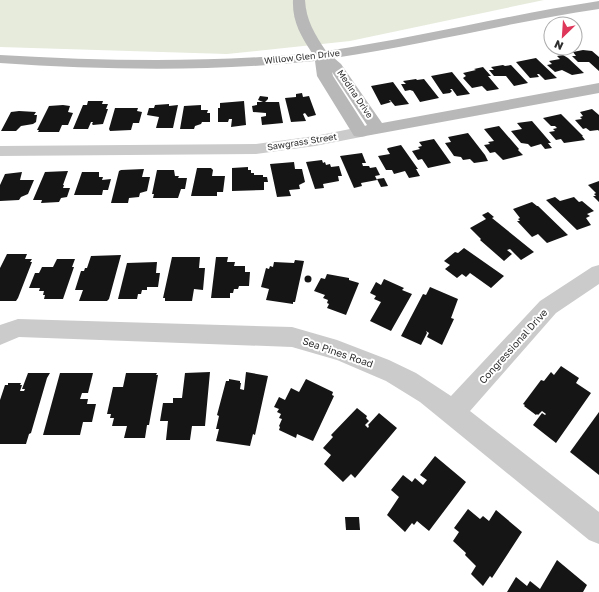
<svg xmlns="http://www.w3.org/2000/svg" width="599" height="592" viewBox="0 0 599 592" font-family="'Golos Text',sans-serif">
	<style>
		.green { fill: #e6ebdc }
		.building { fill: #151515 }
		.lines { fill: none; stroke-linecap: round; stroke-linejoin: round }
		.street { fill: #cbcbcb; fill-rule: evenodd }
		.secondary { fill: #b8b8b8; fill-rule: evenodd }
		.labels { text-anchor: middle; stroke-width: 4; stroke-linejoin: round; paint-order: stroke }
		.far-street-label { font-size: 9px; fill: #2e2e2e; stroke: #fff }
		.street-label { font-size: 10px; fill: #2e2e2e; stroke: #fff }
	</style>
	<rect width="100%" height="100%" fill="#fff"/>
	<path class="green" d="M0,0H544L350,41L227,54L0,47Z"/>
	<g class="building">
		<path d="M583,50L592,51L599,57V71L589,62H578L572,56H576L573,52Z"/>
		<path d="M563,55L568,58L584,73L572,75L562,70L555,72L547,65L552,64L549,61L560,59L557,56Z"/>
		<path d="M536,58L557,78L545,80L539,74H537L539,77L530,78L516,62Z"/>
		<path d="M503,65L505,66L511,65L528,83L514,86L506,76H494L489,70H494L491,67Z"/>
		<path d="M483,67L491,76H488L499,89L487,91L482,86L472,88L463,78L466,76L463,73L476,70L474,69Z"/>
		<path d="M452,72L470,94L457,96L452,89H450L452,91L450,93L443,94L431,76Z"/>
		<path d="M416,79L417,80L424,79L439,98L420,102L413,91L410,90L405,91L401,84H406L403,81Z"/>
		<path d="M393,82L409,104L395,106L390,100H389L391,102L388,103L381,105L371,86Z"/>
		<path d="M302,93L303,97L309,96L316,115L308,117L305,113L303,114L306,121L291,122L285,98L296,97V94Z"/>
		<path d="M260,96L268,97V99L265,102H279L283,123L262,125L261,117L266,116V113L253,112L252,106L257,105V102H263L258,100Z"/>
		<path d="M88,101H103L102,104H108L106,109H108L103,124L93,125L92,124L93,122H91L88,129H73L83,105H87Z"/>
		<path d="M244,101L246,125L231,127L232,119H229L228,122H218V108H220V103Z"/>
		<path d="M169,104V106L178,105L173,128H156L159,117L147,115L149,108H154L155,105Z"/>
		<path d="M63,105L70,106L68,112L73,113L68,125H62L59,132H38L39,130H37L49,106Z"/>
		<path d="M201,105V110H208L207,113H210V122H202L201,124L195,126L194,129H180L184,106Z"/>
		<path d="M115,108H138L137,111L142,112L139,123H133L131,130L110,131L109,129Z"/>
		<path d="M592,109L599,115V131L598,130L590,131L586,128L583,129L575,120L582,119L580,117L583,116L580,112Z"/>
		<path d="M19,111L36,112L34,115H37L36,122L33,124L21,126L16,131H1L11,112Z"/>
		<path d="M561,114L583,136H582L585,140L564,143L561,139L556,140L549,132L555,131L553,129L557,128L555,126H551L543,118Z"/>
		<path d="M532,121L551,143H548L552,148L545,149L541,144L531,147L528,144L521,143L511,131L522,129L517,123Z"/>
		<path d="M499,126L519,149L518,150L523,155L503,160L495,152L490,153L484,145L490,144L488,142L494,141L484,129Z"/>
		<path d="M468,133L485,155L488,161L474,163L470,159L463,160L461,157L454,156L445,143L451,142L448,137Z"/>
		<path d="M434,139L451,163L428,168L422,159L418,160L412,151L420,149L418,147L422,146L419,142Z"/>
		<path d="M401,145L418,169H416L420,176L409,178L405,171L394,174L392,170H386L378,156L390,154L387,149L388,148Z"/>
		<path d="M362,153L366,163H362L363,166H369L370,168L376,167L380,175L375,176L377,180L361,183L362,186L354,188L340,156Z"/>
		<path d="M322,160L323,163L325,162L326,165L330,164L331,167L339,166L342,176H338L339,181L323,184L324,188L315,189L306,162Z"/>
		<path d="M294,162L295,169H302L305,182L299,185L300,189L289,190L291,196L277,197L270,164Z"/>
		<path d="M248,167V170H251V173H254V175H263V177H267L268,182H264V190L232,191V168Z"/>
		<path d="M197,168H211L213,170L212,176H225L223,192H217V196H191Z"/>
		<path d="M144,169L142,177H150L147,191L140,193L139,197L129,198L128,203H111L119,171L121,170Z"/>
		<path d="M157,170H174L175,176H179L178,178H187L185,189H181L178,198H153L154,194H152Z"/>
		<path d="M68,171L63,185H64L63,188H70L67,197L61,198L59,202L41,203L42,200H33L45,172Z"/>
		<path d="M22,172L20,180H34L28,194L21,197L19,200L0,201V185L5,174Z"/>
		<path d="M82,172H99V177H103L102,180L111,179L108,190H103L102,195H74Z"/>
		<path d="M384,178L388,186L381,187L377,179Z"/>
		<path d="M599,181V202L593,196H596L594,194L596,193L588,185Z"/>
		<path d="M555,197L560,201L574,197L579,202L582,201L594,211L587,214L590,216L586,218L591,225L577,230L546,200Z"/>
		<path d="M532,202L537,206H538L568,235L547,243L538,234L532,237L517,221H520L518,219L520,218L513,209Z"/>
		<path d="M488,212L494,217L492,218L534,252L521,260L510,249L507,250L512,254L504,261L480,240L481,239L470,228L486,219L482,215Z"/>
		<path d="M464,248L504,276L491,288L470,273L466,277L462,274L457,278L445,269L450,265L444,261L455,252L458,253Z"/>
		<path d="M7,254H27L25,259H32L30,262H32L18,298L16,301H0V268Z"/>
		<path d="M121,255L109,299L107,301H79L83,290H75L81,271H84L85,268H87L91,256Z"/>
		<path d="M172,257H200L199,268H205L203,290L194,289L192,301H165V298H163Z"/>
		<path d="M216,257H228L227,262H235L234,266H245V272H250L249,286H239L238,289H234L233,293H230V298H211Z"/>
		<path d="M57,259H75L72,267H74L63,299H44L45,295H43L44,291H39L40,288H29L35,273H39L42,267H53Z"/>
		<path d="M295,260L304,261L295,302H293V304L266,300L269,289L261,287L266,268L269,269L270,266L273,267L274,262L294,263Z"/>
		<path d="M157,262L156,273H160L158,287H147V290H142L141,294H138L137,299H118L127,263Z"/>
		<path d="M327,274L349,278V280L359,283L346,315L327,308L329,304L327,303L328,300L323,298L325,295L314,291L321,278L325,279Z"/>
		<circle cx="308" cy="279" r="3.5"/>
		<path d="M384,279L404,288L402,290L412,294L391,331L370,321L381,302L374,299L376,296L370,293L376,282L381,285Z"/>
		<path d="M430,287L458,299L451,318L454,319L442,345L427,337L429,333L426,331L427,333L421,345L401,336L423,294L426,295Z"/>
		<path d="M561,366L579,378L576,383L591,393L556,443L533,425L542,413L545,415L546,414L542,411L538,415L537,414L536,415L524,406L525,405L523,404L541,380L544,381L551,372L554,375Z"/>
		<path d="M210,372L205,426H192L190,440H166L168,421H160L163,403H173V398H182L185,373Z"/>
		<path d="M246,372L268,376L255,435L253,434L250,446L216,441L219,429H216L219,416L217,415L226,381H229V379L240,381V383H241L240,389L244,390Z"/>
		<path d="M28,373H50L47,378L31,433L29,434L26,444H0V400L5,385H8V383H21L20,385H22L20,391H24L25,389H22Z"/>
		<path d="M60,373H93L88,393H82L80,399H88L87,404H96L92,422H83L80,435H43Z"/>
		<path d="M126,373H157L156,375H158L149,425H147L145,438H124L127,426H112L114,418H110L111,414H107L113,387H123Z"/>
		<path d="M306,379L333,392L332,395L334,396L313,441L297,434L296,438L279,430L280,427L279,426L282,419L279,418L281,414L277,412L279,409L274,407L279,397L285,400L291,388L299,392Z"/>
		<path d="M357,408L367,416L366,418L369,421L365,425L368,428L369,426L368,425L379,413L397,428L355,478L351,474L343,482L324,464L331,455L323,448L333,437L331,435Z"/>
		<path d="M599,412V475L570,452Z"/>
		<path d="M435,456L466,482L429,531L417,521L414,525L412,523L405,532L387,515L399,497L391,490L403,475L412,482L415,478L423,485L427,480L420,475Z"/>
		<path d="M468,509L480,519L483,516L489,521L496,510L522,532L492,578L490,576L483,586L471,574L476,566L465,555L466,553L453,541L459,532L454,528Z"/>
		<path d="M345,517H359L360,530H346Z"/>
		<path d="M557,560L587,585L583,592H507L516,577L527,586L530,581L540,589Z"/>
	</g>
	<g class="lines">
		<g class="street">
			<path d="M360,127L366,128L368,132L366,136L315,146L256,154L0,156V146L256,144L315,136Z"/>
			<path d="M599,265V284L556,313L470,411L599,512V544L589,540L420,402L386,381L337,360L292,347L19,337L0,345V325L18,319L292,327L337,340L389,360L416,373L451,396L540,301L592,267Z"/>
		</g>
		<path class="secondary" d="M293,0H305C306,20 315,35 326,51C417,38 507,15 599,1V9C510,22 423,45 334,58L341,64L382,123L599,83V93L360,137L354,136L317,76L315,61C210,72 105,70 0,63V55C104,61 208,63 312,53C301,36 292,21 293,0ZM332,72L367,125L365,126L333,76Z"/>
	</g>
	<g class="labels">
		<g class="far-street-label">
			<text transform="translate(302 57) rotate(-6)" y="3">Willow Glen Drive</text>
			<text transform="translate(355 94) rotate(56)" y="3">Medina Drive</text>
			<text transform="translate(302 142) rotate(-9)" y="3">Sawgrass Street</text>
		</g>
		<g class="street-label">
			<text transform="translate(513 346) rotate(-48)" y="4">Congressional Drive</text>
			<text transform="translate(338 352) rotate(19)" y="4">Sea Pines Road</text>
		</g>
	</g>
	<g transform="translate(563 36) rotate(205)"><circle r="19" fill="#ffffff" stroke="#ababab"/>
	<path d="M0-3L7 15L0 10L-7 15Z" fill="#de375a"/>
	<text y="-6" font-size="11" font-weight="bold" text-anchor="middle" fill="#2e2e2e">N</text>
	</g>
</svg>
